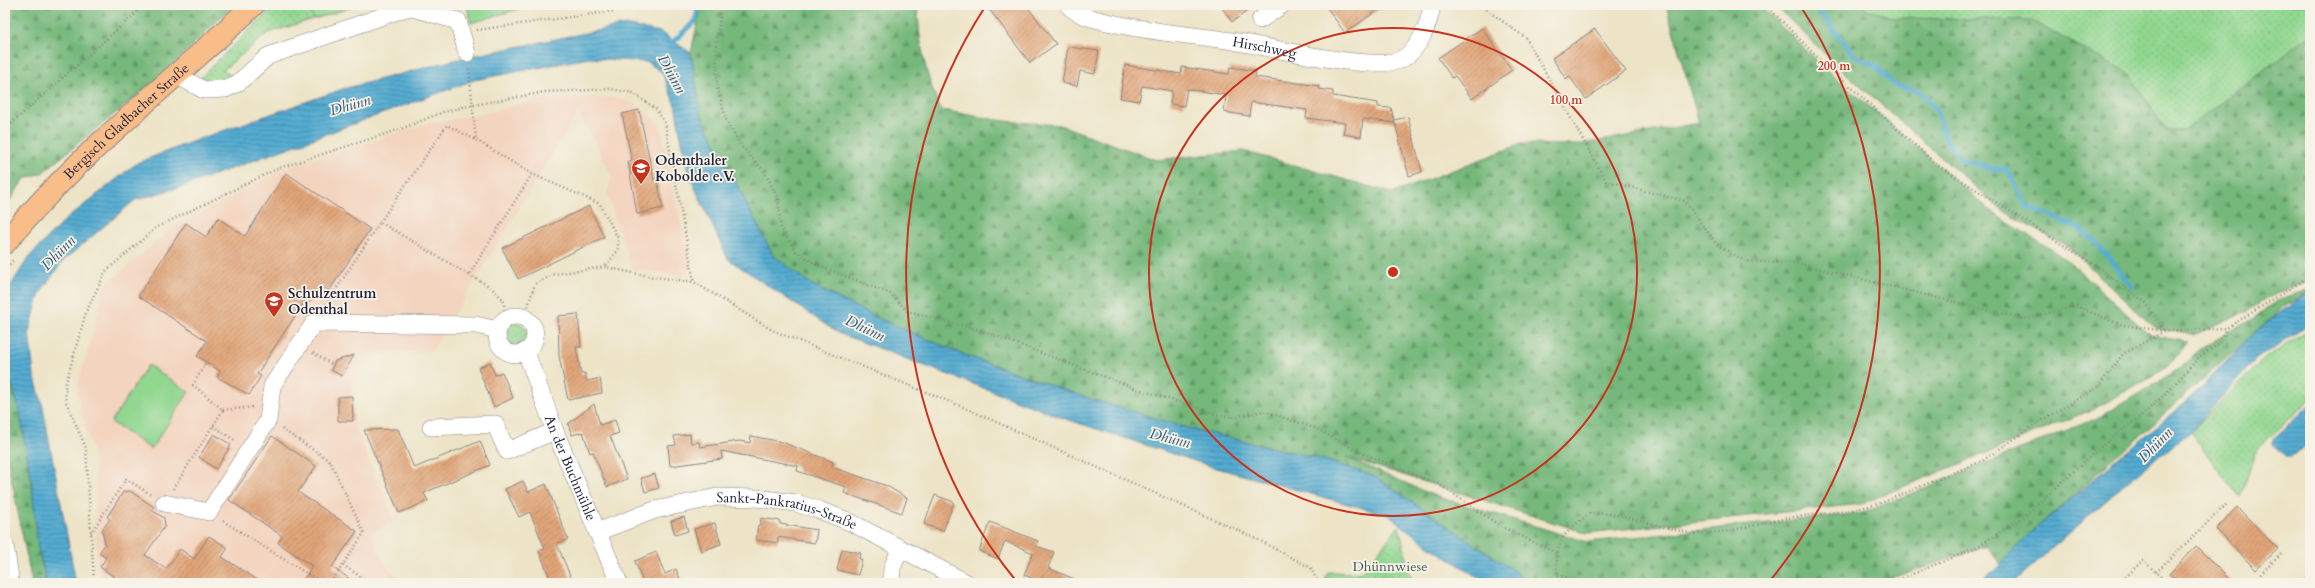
<svg xmlns="http://www.w3.org/2000/svg" width="2315" height="588" viewBox="0 0 2315 588" font-family="Cardo,serif">
	<style>
		.built { fill: #f3d4bf }
		.green { fill: url(#green-dots); stroke: #5a7c66 }
		.forest { fill: url(#forest-firs); stroke: #4b6d5a }
		.pitch { fill: #91d790; stroke: #5a7c66 }
		.water { fill: url(#water-rules); stroke: #3b6786 }
		.lines { fill: none; stroke-linecap: round; stroke-linejoin: round }
		.stream { stroke: #54acd1; stroke-width: 5 }
		.building { fill: url(#building-hatch) }
		.minor-casing { stroke: #888381; stroke-width: 18 }
		.major-casing { stroke: #888381; stroke-width: 24 }
		.path { stroke: #888381; stroke-width: 2.5; stroke-dasharray: 1 3; stroke-linecap: butt }
		.minor { stroke: #fff; stroke-width: 17 }
		.major { stroke: #f8bd89; stroke-width: 22 }
		.ring { fill: none; stroke: #c8321e; stroke-width: 2 }
		.labels { text-anchor: middle; stroke-width: 3.5; stroke-linejoin: round; paint-order: stroke }
		.street-label { font-size: 14px; fill: #22223b; stroke: #f7f3e8 }
		.poi-label { font-size: 14px; font-weight: bold; fill: #22223b; stroke: #f7f3e8; text-anchor: start }
		.park-label { font-size: 14px; fill: #435854; stroke: #f7f3e8 }
		.water-label { font-size: 15px; font-style: italic; fill: #365977; stroke: #f7f3e8 }
		.centre { fill: #c8321e; stroke: #f7f3e8; stroke-width: 2 }
		.ring-label { font-size: 12px; text-anchor: middle; font-weight: bold; fill: #c8321e; stroke: #f7f3e8; stroke-width: 3.5; stroke-linejoin: round; paint-order: stroke }
	</style>
	<defs>
		<pattern id="green-dots" width="8" height="8" patternUnits="userSpaceOnUse"><rect width="8" height="8" fill="#91d790"/><path d="M2 2h.1M6 6h.1" fill="none" stroke="#7db87d" stroke-width="1.8" stroke-linecap="round"/></pattern>
		<pattern id="forest-firs" width="22" height="20" patternUnits="userSpaceOnUse"><rect width="22" height="20" fill="#74b87a"/><path d="M5 1l3.5 6h-7zM16 11l3.5 6h-7z" fill="#5f9565"/></pattern>
		<pattern id="water-rules" width="6" height="5" patternUnits="userSpaceOnUse"><rect width="6" height="5" fill="#54acd1"/><path d="M0 2.5h6" fill="none" stroke="#458cab"/></pattern>
		<pattern id="building-hatch" width="6" height="6" patternUnits="userSpaceOnUse"><rect width="6" height="6" fill="#e1a578"/><path d="M-1 1l2-2M0 6l6-6M5 7l2-2" fill="none" stroke="#b68664"/></pattern>
	</defs>
	<rect width="100%" height="100%" fill="#f7f3e8"/>
	<filter id="ink" filterUnits="userSpaceOnUse"><feTurbulence type="fractalNoise" baseFrequency=".025" numOctaves="2"/><feDisplacementMap in="SourceGraphic" scale="8" xChannelSelector="R" yChannelSelector="G"/><feConvolveMatrix kernelMatrix="1 2 1 2 8 2 1 2 1" color-interpolation-filters="sRGB"/></filter>
	<filter id="wash" filterUnits="userSpaceOnUse"><feTurbulence type="fractalNoise" baseFrequency=".012" numOctaves="4" result="noise"/><feDisplacementMap in="SourceGraphic" scale="16" xChannelSelector="R" yChannelSelector="G"/><feGaussianBlur stdDeviation="0.9" result="paint"/><feColorMatrix in="noise" values="0 0 0 0 0 0 0 0 0 0 0 0 0 0 0 0 0 1.4 0 .05"/><feComposite in="paint" operator="in"/></filter>
	<g filter="url(#wash)">
		<rect width="100%" height="100%" fill="#ede4c7"/>
		<path class="built" d="M615,97L635,104L660,124L690,268L684,276L632,269L607,193L612,177L593,137L578,112L432,351L372,353L352,387L354,424L395,522L371,533L386,566L403,583H105L99,572L96,553L95,462L76,391L106,285L175,226L287,168L426,124L481,114L543,99Z"/>
		<g class="green">
			<path d="M275,5H359L268,33L223,70L231,76C220,84 212,85 201,77Z"/>
			<path d="M1863,5H2310V158L2184,131H2167L2128,73L2030,20L1894,18L1864,8Z"/>
			<circle cx="516" cy="334" r="11"/>
			<path d="M2310,329V400L2260,446L2255,453L2240,498L2190,432L2265,358Z"/>
			<path d="M1399,526L1409,572L1415,583H1324L1328,572L1361,573Z"/>
		</g>
		<g class="forest">
			<path d="M5,5H234L160,77L42,173L24,179L5,208Z"/>
			<path d="M701,5H918C918,41 926,78 941,110L1004,121L1060,125L1156,160L1243,151L1393,193L1521,144L1577,145L1699,123L1666,5H1759L1826,69L1996,215L2065,258L2150,335L2188,342L2168,367L2094,409L1861,504L1587,533L1346,457L1435,496L1588,542L1863,513L2102,416L2180,368L2200,349L2255,317L2279,299L2310,289V294L2285,306L2025,538L2000,565L1987,546L1908,573L1871,583H1566L1555,581L1554,583H1532L1468,542L1431,514L1325,460L1187,428L1094,400L967,356L875,317L812,285L773,256L701,115L691,53Z"/>
			<path d="M1775,5H1863L1864,8L1894,18L2030,20L2128,73L2167,131H2184L2310,35V282L2275,293L2248,311L2194,335L2155,328L2071,249L2000,209L1833,62Z"/>
			<path d="M5,360C10,378 16,395 20,413C34,469 34,527 46,583H32L5,447Z"/>
		</g>
		<g class="pitch">
			<path d="M308,5H359L314,19Z"/>
			<path d="M467,5H532L471,23Z"/>
			<path d="M148,365L189,392L151,449L111,422Z"/>
		</g>
		<g class="water">
			<path d="M625,25L660,32L691,53L701,115L773,255L812,285L875,317L967,356L1094,400L1187,428L1325,460L1374,476L1532,583H1487L1429,546L1388,515L1213,467L1063,418L838,333L728,259L688,173L675,105L662,72L647,62L589,58L474,80L181,187L135,200L63,261L40,293L29,332L34,375L42,403L76,583H46L38,547L31,477L20,414L5,360V294L29,257L65,220L137,163L199,139L343,89L462,58Z"/>
			<path d="M2310,293V324L2256,359L2190,432L2126,483L2013,583H1976L1995,570L2030,533L2196,393L2251,336L2272,318Z"/>
			<path d="M2310,405V440L2291,457H2285L2273,444V439Z"/>
		</g>
		<g class="lines">
			<g class="stream">
				<path d="M1814,5L1855,56L1875,65L1894,85L1918,91L1936,108L1946,140L1962,160L1996,169H2007L2025,205L2078,228L2093,239L2132,286"/>
				<path d="M670,45L695,21L699,5"/>
			</g>
		</g>
		<g id="blocks">
			<g class="building">
				<path d="M986,5H1026L1056,44L1030,63Z"/>
				<path d="M1220,5H1256L1232,22Z"/>
				<path d="M1325,5H1385L1345,33Z"/>
				<path d="M1482,28L1512,70L1472,99L1455,76L1452,78L1438,58Z"/>
				<path d="M1595,29L1626,71L1586,99L1569,76L1566,79L1552,58Z"/>
				<path d="M1068,47L1099,51L1095,74L1080,71L1077,86L1062,83Z"/>
				<path d="M1125,65L1181,74L1182,67L1229,74L1230,67L1256,71L1255,77L1319,86V89L1333,91V96L1378,103V107L1391,108L1395,123L1363,119L1361,137L1343,134L1345,123L1306,118L1307,110L1251,102L1249,116L1224,112L1226,95L1187,89L1184,106L1170,104L1172,91L1142,86L1139,101L1120,98Z"/>
				<path d="M639,110L654,180L657,179L663,208L637,214L628,161L632,160L622,114Z"/>
				<path d="M1408,117L1422,172L1409,176L1394,120Z"/>
				<path d="M286,173L370,229L329,291L321,285L309,303L305,301L257,374L261,376L249,395L217,377L220,371L197,356L207,341L138,296L186,223L206,237L218,218L245,236Z"/>
				<path d="M589,206L604,237L518,279L502,248Z"/>
				<path d="M578,314L581,347H576L581,374L585,373L587,381L600,378L602,393L568,400L559,356L558,316Z"/>
				<path d="M354,355L342,376L331,370L335,361Z"/>
				<path d="M490,362L495,375L502,372L513,398L494,407L478,368Z"/>
				<path d="M352,396L353,421H338V397Z"/>
				<path d="M594,404L600,425L615,420L619,433L610,436L627,479L607,487L593,452L590,453L583,432L572,435L568,424Z"/>
				<path d="M398,429L414,468L480,441L490,465L424,493L428,501L399,513L364,430Z"/>
				<path d="M214,434L231,445L216,469L199,457Z"/>
				<path d="M690,434L691,443L699,442L700,447L740,441L750,443L751,436L782,442L833,462L832,467L887,486L907,498L902,513L844,493L846,487L797,471L798,466L721,451L722,459L670,466L668,446L676,445L674,436Z"/>
				<path d="M272,436L316,466L298,492L357,531L332,567L356,583H301L312,566L278,543L282,536L229,500Z"/>
				<path d="M655,474L659,488L645,492L641,478Z"/>
				<path d="M523,481L528,492L546,484L568,539L557,544L573,583H552L539,551L545,549L530,512L519,517L505,489Z"/>
				<path d="M130,491L154,507L152,510L164,518L165,526L145,555L166,569L180,549L194,559L209,536L228,548L222,557L262,583H123L100,567L106,558L99,553L105,544L102,530L110,519L107,517L123,492Z"/>
				<path d="M935,495L954,502L943,531L924,524Z"/>
				<path d="M2237,507L2278,549L2256,570L2216,529Z"/>
				<path d="M684,517L688,531L675,535L671,521Z"/>
				<path d="M761,518L780,521V524L817,530L815,543L778,537V543L756,540L758,525H760Z"/>
				<path d="M990,522L1038,541L1036,546L1054,552L1048,568L1084,583H1046L1024,575L1033,553L1005,541L998,559L979,551Z"/>
				<path d="M715,523L721,544L701,551L694,529Z"/>
				<path d="M2196,546L2233,583H2179L2169,574Z"/>
				<path d="M842,549L861,553L859,559L862,560L858,575L837,570Z"/>
				<path d="M656,552L665,574L676,569L682,583H643L635,561Z"/>
			</g>
		</g>
	</g>
	<g filter="url(#ink)">
		<use href="#blocks" fill-opacity="0" stroke="#888381" stroke-width="1"/>
		<g class="lines">
			<defs>
				<g id="minor">
					<path id="s1" d="M1068,5C1078,16 1097,20 1112,23C1153,33 1196,35 1238,42C1269,47 1377,73 1402,59C1420,49 1429,24 1432,5"/>
					<path d="M1260,20L1282,5"/>
					<path d="M176,75L204,90L226,89L238,83L268,56L409,7L458,21L467,53"/>
					<circle cx="516" cy="335" r="19"/>
					<path id="s2" d="M526,352L555,431L619,583"/>
					<path d="M431,427L495,424L507,451L555,431"/>
					<path d="M164,503L209,512L268,420L272,386L314,323L476,325L498,330"/>
					<path id="s3" d="M597,532L655,510L717,497L756,498L796,503L819,510L850,522L967,583"/>
					<path d="M5,545L10,577L5,579"/>
					<path d="M891,583L892,568L900,550"/>
				</g>
				<g id="major">
					<path id="s4" d="M5,243C56,181 116,128 176,75C202,52 228,30 253,5"/>
				</g>
			</defs>
			<use href="#minor" class="minor-casing"/>
			<use href="#major" class="major-casing"/>
			<g class="path">
				<path d="M720,5V18L716,42L717,87L727,122L741,146L764,171L778,198L781,228L796,251L817,265L891,294L907,311L980,330L1137,389L1220,415L1235,417L1264,411L1317,429L1362,453L1440,485L1499,525L1556,553"/>
				<path d="M1480,5L1526,38L1606,181L1685,201L1716,244L1745,261L1796,263L2024,319L2076,306L2119,324L2164,331L2227,328L2310,276"/>
				<path d="M1766,5L1813,53L1936,164L2096,266L2146,303L2164,331"/>
				<path d="M477,30L657,5"/>
				<path d="M469,69L476,140L532,174L600,204L618,238V250L605,267"/>
				<path d="M5,129L145,5"/>
				<path d="M380,222L447,125L476,140"/>
				<path d="M5,271L13,260"/>
				<path d="M469,275L489,286L503,299L506,316"/>
				<path d="M324,308L380,222L469,275L532,174"/>
				<path d="M524,318L535,284L554,274L605,267L648,276L694,282"/>
				<path d="M313,353L333,365"/>
				<path d="M223,410L254,407"/>
				<path d="M213,426L236,441"/>
				<path d="M282,429L330,461L364,533L331,583"/>
				<path d="M173,489L223,410L193,385L206,362"/>
				<path d="M223,521L322,583"/>
				<path d="M91,533L126,479L150,494"/>
				<path d="M343,565L370,583"/>
				<path d="M2156,572L2227,504"/>
				<path d="M94,583L86,448L66,402L65,386L86,312L106,271L157,227L279,168L401,129L443,112L473,105L545,92L611,89L633,93L656,109L665,123L694,282L772,330L965,408L1255,538L1311,568L1318,583"/>
				<path d="M1598,583L1582,582L1557,575C1555,538 1563,535 1590,513L1612,514L1693,534L1729,531L1787,518L1853,510L1881,503L1982,461L2033,426L2098,387L2123,354L2163,332"/>
				<path d="M1891,583L1975,548L2021,519L2103,445L2146,412L2174,385L2200,356L2219,344L2227,328"/>
				<path d="M2120,583L2143,560L2167,583"/>
				<path d="M2252,583L2281,554"/>
			</g>
			<use href="#minor" class="minor"/>
			<use href="#major" class="major"/>
		</g>
	</g>
	<g class="ring">
		<circle cx="1393" cy="272" r="244"/>
		<path d="M1017 582A487 487 0 0 1 985 7M1801 7A487 487 0 0 1 1769 582"/>
	</g>
	<defs>
		<symbol id="school-pin" viewBox="-11 -11 22 30"><path d="M0 17L-7.5 6A9.5 9.5 0 1 1 7.5 6Z" fill="#c8321e" stroke="#f7f3e8"/><path d="M0-5L7-2L0 1L-7-2ZM-4 1L0 2.5L4 1V4Q0 6-4 4Z" fill="#fff"/></symbol>
	</defs>
	<g fill-rule="evenodd">
		<use href="#school-pin" x="630" y="157" width="22" height="30"/>
		<use href="#school-pin" x="263" y="290" width="22" height="30"/>
	</g>
	<g class="labels">
		<g class="street-label">
			<text dy="5" stroke="none"><textPath href="#s1" startOffset="203">Hirschweg</textPath></text>
			<text dy="5" stroke="none"><textPath href="#s4" startOffset="172">Bergisch Gladbacher Straße</textPath></text>
			<text dy="5" stroke="none"><textPath href="#s2" startOffset="124">An der Buchmühle</textPath></text>
			<text dy="5" stroke="none"><textPath href="#s3" startOffset="197">Sankt-Pankratius-Straße</textPath></text>
		</g>
		<g class="poi-label">
			<text x="655" y="165">Odenthaler<tspan x="655" dy="16">Kobolde e.V.</tspan></text>
			<text x="288" y="298">Schulzentrum<tspan x="288" dy="16">Odenthal</tspan></text>
		</g>
		<g class="park-label">
			<text x="1390" y="571">Dhünnwiese</text>
		</g>
		<g class="water-label">
			<text transform="translate(672 74) rotate(61)" y="5">Dhünn</text>
			<text transform="translate(350 105) rotate(-16)" y="5">Dhünn</text>
			<text transform="translate(58 253) rotate(-46)" y="5">Dhünn</text>
			<text transform="translate(865 328) rotate(25)" y="5">Dhünn</text>
			<text transform="translate(1170 438) rotate(14)" y="5">Dhünn</text>
			<text transform="translate(2155 445) rotate(-46)" y="5">Dhünn</text>
		</g>
	</g>
	<circle cx="1393" cy="272" r="6" class="centre"/>
	<g class="ring-label">
		<text x="1834" y="70">200 m</text>
		<text x="1566" y="104">100 m</text>
	</g>
	<rect width="2315" height="588" fill="none" stroke="#f7f3e8" stroke-width="20"/>
</svg>
